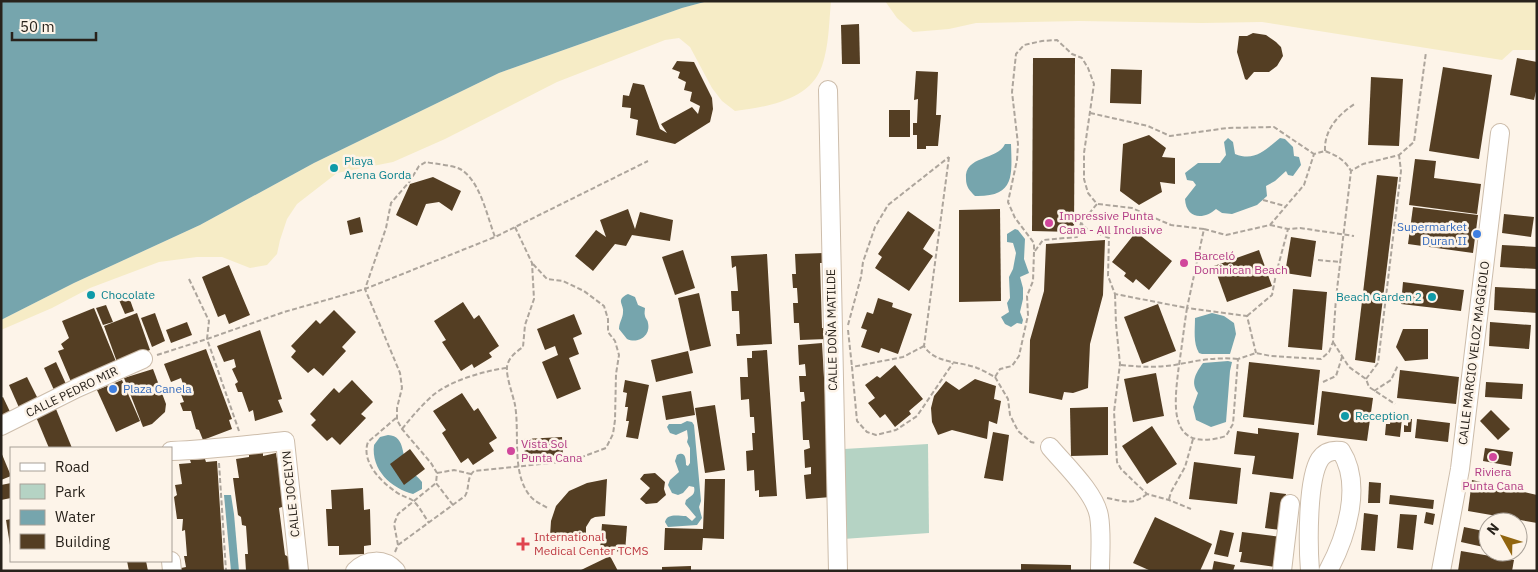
<svg xmlns="http://www.w3.org/2000/svg" width="1538" height="572" viewBox="0 0 1538 572" font-family="'IBM Plex Sans',sans-serif">
	<style>
		.green { fill: #b5d3c4 }
		.sand { fill: #f6ecc6 }
		.water { fill: #76a5ad }
		.building { fill: #543e23 }
		.lines { fill: none; stroke-linecap: round; stroke-linejoin: round }
		.minor-casing { stroke: #cdbdab; stroke-width: 20 }
		.path { stroke: #ada59c; stroke-width: 2; stroke-dasharray: 5 2.5; stroke-linecap: butt }
		.minor { stroke: #fff; stroke-width: 18 }
		.culture-dot { fill: #0f9aa8; stroke: #fdf4e9; stroke-width: 2 }
		.hotel-dot { fill: #d1479c; stroke: #fdf4e9; stroke-width: 2 }
		.shop-dot { fill: #3f7fe0; stroke: #fdf4e9; stroke-width: 2 }
		.health-dot { fill: #e0444e; stroke: #fdf4e9; stroke-width: 2 }
		.labels { text-anchor: middle; stroke-width: 5; stroke-linejoin: round; paint-order: stroke }
		.culture-label { font-size: 12px; fill: #0d838f; stroke: #fdf4e9; text-anchor: start }
		.hotel-label { font-size: 12px; fill: #b23c85; stroke: #fdf4e9; text-anchor: start }
		.shop-label { font-size: 12px; fill: #366cbe; stroke: #fdf4e9; text-anchor: end }
		.street-label { font-size: 12px; fill: #28221b; stroke: #fdf4e9 }
		.health-label { font-size: 12px; fill: #be3a42; stroke: #fdf4e9; text-anchor: start }
	</style>
	<rect width="100%" height="100%" fill="#fdf4e9"/>
	<path class="green" d="M928,444L929,533L843,539L844,449Z"/>
	<g class="sand">
		<path d="M708,1H831C829,22 829,46 822,66C810,101 765,107 735,111L722,101L712,88L690,47L679,38L665,40L557,82L445,139L393,162L337,173L297,204L287,219L280,240L277,254L267,265L250,268L222,257H197L159,262L90,288L52,308L1,330V320L74,283L200,225L314,163L499,73L682,8Z"/>
		<path d="M885,1H1537V50H1513L1502,60L1262,22L1202,23L1079,21L976,23L949,29L913,32L897,18Z"/>
	</g>
	<g class="water">
		<path d="M1,1H708L682,8L499,73L314,163L200,225L74,283L1,320Z"/>
		<path d="M1228,138L1233,142L1235,154C1255,162 1265,150 1280,138L1285,139L1293,147L1294,156L1299,157L1301,165L1293,176L1288,175L1286,171L1275,181L1266,186L1267,196L1257,205L1232,214L1222,213L1216,209C1204,220 1186,219 1185,199L1196,185L1193,181L1187,180L1185,173L1198,163H1220L1226,155L1224,142Z"/>
		<path d="M1005,144H1011C1012,176 1015,197 975,196C970,191 966,187 966,179C964,155 997,161 1005,144Z"/>
		<path d="M1015,229L1018,230L1025,239L1024,259L1029,273L1020,277L1023,288V299L1020,312L1023,320L1022,324L1017,323L1011,327L1005,324L1001,317L1009,312L1007,303L1010,298L1009,277L1013,269L1016,253L1013,243L1007,242V234Z"/>
		<path d="M628,294L635,297L638,305L645,308C645,310 644,313 645,316C645,318 648,320 648,323C651,336 638,344 627,339L619,329C619,322 623,318 623,312C624,304 615,300 628,294Z"/>
		<path d="M1212,313L1224,316L1234,323L1236,334L1230,354H1202L1199,353C1193,343 1195,330 1195,318Z"/>
		<path d="M1228,361L1232,362L1230,371L1226,422L1211,427L1196,420L1193,407L1198,393C1190,382 1196,373 1203,363Z"/>
		<path d="M687,421L692,422L694,425L701,501L699,507L702,518L697,525L668,527L665,522C667,513 678,516 686,516L692,521L696,517L685,504L686,500C690,496 696,495 694,487L689,486L683,493L678,495L672,493L668,485L670,480L679,472L675,461L677,455C685,451 686,458 686,465L688,466L690,463V448L687,442L688,438L687,430L676,435L670,433L667,427L669,424H681Z"/>
		<path d="M388,435C407,436 400,458 410,470C414,474 418,477 422,482V489L413,494C391,488 371,470 374,445L380,437Z"/>
		<path d="M224,495H231L234,514L239,571H231Z"/>
	</g>
	<g class="building">
		<path d="M859,24L860,64H842L841,25Z"/>
		<path d="M1253,33L1266,35L1276,42L1281,47L1283,56L1277,66L1269,72H1254L1247,80L1245,79L1237,52L1239,36H1247Z"/>
		<path d="M1033,58H1075L1074,232L1032,231Z"/>
		<path d="M1517,58L1537,62V87L1534,100L1510,95Z"/>
		<path d="M677,61L694,62L712,98L713,109L710,122L675,144L636,135L638,120L630,118L631,108L622,107L623,95L629,96L633,83L644,85L660,129L667,133L661,124L692,107L698,114L700,106L690,101L692,92L684,90L686,82L678,78L680,72L672,69Z"/>
		<path d="M1443,67L1492,75L1479,159L1429,151Z"/>
		<path d="M1111,69L1142,70L1141,104L1110,103Z"/>
		<path d="M916,71L938,72L936,115H941L938,146H926V149H917V135H913V123H917L918,99L914,100Z"/>
		<path d="M1371,77L1403,79L1399,146L1368,145Z"/>
		<rect x="889" y="110" width="21" height="27"/>
		<path d="M1149,135L1166,148L1162,157L1175,158V184L1160,182L1162,192L1139,205L1120,191L1123,144Z"/>
		<path d="M1415,159L1436,161L1434,178L1481,184L1477,214L1409,205Z"/>
		<path d="M1377,175L1398,177L1375,363L1355,360Z"/>
		<path d="M433,177L461,191L452,211L439,202L426,204L417,226L396,215L410,184Z"/>
		<path d="M1413,207L1478,215L1473,253L1408,244Z"/>
		<path d="M628,209L635,229L640,212L673,220L670,241L632,235L626,246L615,244L593,271L575,256L596,230L606,237L600,220Z"/>
		<path d="M1000,209L1001,301L959,302V210Z"/>
		<path d="M908,211L935,230L923,249L933,256L909,291L875,268L882,257L878,254Z"/>
		<path d="M1504,214L1534,217L1531,237L1502,233Z"/>
		<path d="M360,217L363,232L350,235L347,221Z"/>
		<path d="M1136,232L1172,261L1149,290L1136,279L1133,283L1124,276L1126,273L1112,262Z"/>
		<path d="M1291,237L1316,241L1311,277L1285,273Z"/>
		<path d="M1105,240L1103,295L1090,344L1088,388L1073,393L1064,392L1062,400L1029,393L1030,340L1044,291L1046,244Z"/>
		<path d="M1502,245L1537,247V269L1500,267Z"/>
		<path d="M683,250L695,288L675,295L662,257Z"/>
		<path d="M1259,250L1272,286L1227,302L1214,266Z"/>
		<path d="M824,253L825,263H820L822,328H827V339L800,340L799,323H794L793,303H798L797,288H793L792,274H796L795,254Z"/>
		<path d="M767,254L772,344L737,346L736,334H740L739,311H732L731,291H738L736,266L732,268L731,256Z"/>
		<path d="M229,265L250,315L229,324L225,314L218,317L202,277Z"/>
		<path d="M1403,282L1464,290L1461,311L1401,304Z"/>
		<path d="M1495,287L1537,289V313L1494,310Z"/>
		<path d="M1293,289L1327,292L1322,350L1288,347Z"/>
		<path d="M699,293L711,346L690,351L678,298Z"/>
		<path d="M129,297L134,311L125,314L119,300Z"/>
		<path d="M878,298L893,303L892,307L912,314L898,354L881,348L879,353L861,347L867,330L861,328L867,312L873,314Z"/>
		<path d="M463,302L474,319L479,315L499,346L489,353L492,357L474,368L472,364L461,371L442,342L446,340L434,321Z"/>
		<path d="M1158,304L1176,351L1142,364L1124,317Z"/>
		<path d="M106,305L113,322L103,325L96,308Z"/>
		<path d="M94,308L117,364L72,384L58,351L64,349L61,344L69,338L62,321Z"/>
		<path d="M334,310L356,332L342,347L346,351L323,376L314,368L308,373L291,357L296,351L291,346L316,320L320,324Z"/>
		<path d="M137,313L150,350L117,362L104,326Z"/>
		<path d="M155,313L165,341L152,347L141,318Z"/>
		<path d="M574,314L582,334L573,338L579,354L569,358L581,389L557,399L542,362L558,355L555,346L545,350L537,329Z"/>
		<path d="M187,322L192,335L171,343L166,330Z"/>
		<path d="M1490,322L1531,325L1529,349L1489,346Z"/>
		<path d="M1403,329H1428V359L1405,361L1396,347Z"/>
		<path d="M260,330L282,399L278,400L283,412L255,421L253,410L249,412L242,392H238L235,384L238,382L232,369L236,367L234,359L224,362L217,346Z"/>
		<path d="M822,343L831,497L806,499L804,475L811,474V467L805,468L804,450L810,448L809,440H803L801,402L805,401L804,392H800L799,376H806L805,364L799,365L798,345Z"/>
		<path d="M206,349L232,419L229,420L232,429L203,440L199,430L196,429L191,411H183L180,403L184,402L179,389L184,387L181,378L171,382L164,364Z"/>
		<path d="M767,350L777,496L759,497V490L755,491L754,470L747,471L746,451L753,450L752,433H755L754,417H750L749,399L741,400L740,377H748L747,358H752V351Z"/>
		<path d="M688,351L693,373L656,382L651,360Z"/>
		<path d="M56,362L66,384L54,390L44,368Z"/>
		<path d="M1249,362L1320,370L1314,425L1243,417Z"/>
		<path d="M895,365L923,399L909,411L911,414L895,427L885,414L880,418L868,403L875,398L865,385L877,376L880,378Z"/>
		<path d="M153,369L166,404L165,412L152,424L143,427L124,378Z"/>
		<path d="M1400,370L1459,377L1456,404L1397,398Z"/>
		<path d="M1156,373L1164,416L1133,422L1124,379Z"/>
		<path d="M27,377L40,403L21,412L9,385Z"/>
		<path d="M975,379L996,386L994,399L1001,401L997,424L989,421L987,439L952,430L938,435L932,422L931,408L934,396L946,381L959,390Z"/>
		<path d="M122,380L140,421L116,432L97,390Z"/>
		<path d="M352,380L373,402L361,414L366,418L340,445L332,437L327,441L311,425L316,420L310,414L334,388L339,393Z"/>
		<path d="M625,380L649,385L638,439L626,437L629,421H626L628,407H625L627,393L623,392Z"/>
		<path d="M1486,382L1523,384L1522,399L1485,397Z"/>
		<path d="M691,391L695,415L666,420L662,396Z"/>
		<path d="M1322,391L1373,398L1367,441L1317,435Z"/>
		<path d="M462,393L474,411L478,408L497,438L489,443L494,451L473,465L468,458L461,463L442,433L446,430L433,411Z"/>
		<path d="M3,397L13,418L1,424V398Z"/>
		<path d="M715,405L725,470L705,473L695,408Z"/>
		<path d="M1108,407V455L1071,456L1070,408Z"/>
		<path d="M56,409L72,448H49L36,417Z"/>
		<path d="M1491,410L1510,429L1498,440L1480,421Z"/>
		<path d="M1391,417L1402,418L1400,437L1385,435L1386,424H1390Z"/>
		<path d="M1408,419H1412L1411,432H1404V425L1408,426Z"/>
		<path d="M1417,419L1450,423L1448,442L1415,438Z"/>
		<path d="M1152,426L1177,464L1147,484L1122,446Z"/>
		<path d="M1258,428L1299,433L1293,479L1252,474L1255,456L1234,454L1237,431L1258,434Z"/>
		<path d="M993,432L1009,435L1003,481L984,478Z"/>
		<path d="M562,437L563,455L525,458L524,439Z"/>
		<path d="M1485,448L1513,452L1511,466L1483,461Z"/>
		<path d="M410,449L425,469L404,485L390,464Z"/>
		<path d="M1,452L11,476L1,480Z"/>
		<path d="M263,452V456L276,453L280,475L283,473L285,506L279,508L285,555L291,558L292,571H246L245,554H248L246,526L242,525L241,517L238,515L233,478H239L236,459L249,457V454Z"/>
		<path d="M205,459L206,462L217,461L224,571H181V568L186,567L184,556H187L185,530L182,531L183,519H177L174,497L177,495L175,485L182,484L179,464L191,463L190,460Z"/>
		<path d="M1194,462L1241,468L1237,504L1189,499Z"/>
		<path d="M655,473L665,482L664,489L666,495L657,503L646,504L640,499L650,488L640,479L644,474Z"/>
		<path d="M607,479L605,516L595,517L591,519L586,527V538L550,536L551,521L556,506L569,491L587,483Z"/>
		<path d="M705,479H725L724,539L703,538L702,550H664L665,528L703,529Z"/>
		<path d="M1472,480L1537,495V523L1468,511Z"/>
		<path d="M1369,482L1381,483L1380,503H1368Z"/>
		<path d="M11,483V498L1,500V485Z"/>
		<path d="M363,488L364,510L370,509L371,545L364,546V554L339,555V546H328L326,509H332L331,490Z"/>
		<path d="M1270,492L1286,494L1281,530L1265,528Z"/>
		<path d="M1390,495L1434,500L1433,509L1389,504Z"/>
		<path d="M1426,512L1435,514L1433,525L1424,523Z"/>
		<path d="M1364,513L1378,515L1375,551L1361,550Z"/>
		<path d="M1400,514L1417,515L1413,550L1397,548Z"/>
		<path d="M1155,517L1212,544L1200,571H1151L1133,563Z"/>
		<path d="M11,519V545H10L6,520Z"/>
		<path d="M602,524L627,526L625,552L600,550Z"/>
		<path d="M1464,527L1488,532V548L1461,542Z"/>
		<path d="M1220,530L1234,533L1228,557L1214,554Z"/>
		<path d="M1242,532L1281,537L1275,567L1240,562L1242,552H1239Z"/>
		<path d="M1461,551L1514,560L1512,571H1458Z"/>
		<path d="M610,556L618,571H579Z"/>
		<path d="M127,561H146L148,571H129Z"/>
		<path d="M1214,561L1235,565L1233,571H1212Z"/>
		<path d="M1021,564L1071,565V571H1021Z"/>
		<path d="M691,566V571H662V567Z"/>
	</g>
	<g class="lines">
		<defs>
			<g id="minor">
				<path d="M828,90L838,571"/>
				<path d="M1,426L77,388L143,359"/>
				<path d="M1050,447C1066,466 1095,493 1099,516C1102,534 1100,553 1100,571"/>
				<path d="M171,451C209,450 247,445 285,441L299,571"/>
				<path d="M171,561L172,571"/>
				<path d="M355,571C367,559 384,558 396,571"/>
				<path d="M1282,571L1290,504"/>
				<path d="M1310,571C1308,546 1307,479 1320,459C1325,452 1333,450 1341,451C1363,485 1346,538 1328,571"/>
				<path d="M1441,571L1460,469L1500,133"/>
			</g>
		</defs>
		<use href="#minor" class="minor-casing"/>
		<g class="path">
			<path d="M1090,113L1148,126L1170,136L1227,128L1274,127L1314,154"/>
			<path d="M1325,151C1324,129 1339,114 1356,103"/>
			<path d="M949,157L924,346C935,364 960,361 977,368C983,370 989,374 995,377L1000,369L1012,366L1019,356L1028,315L1027,296L1033,281L1034,252V243L1015,218L1008,202L1017,160L1018,144L1012,92L1016,54L1024,45L1042,41L1057,40L1072,54L1082,58L1088,68L1094,84L1084,153V179L1088,193L1097,204L1081,223L1087,229L1109,238L1108,276L1115,294L1187,308C1184,327 1182,346 1179,365C1174,405 1167,454 1226,436L1233,424L1238,359L1256,353L1271,356L1321,359L1329,352L1333,342L1336,298L1351,171L1363,164L1399,155L1414,142L1426,52"/>
			<path d="M1263,200L1285,206"/>
			<path d="M1098,204L1132,208L1171,225L1204,229L1187,308L1247,316L1256,353"/>
			<path d="M1270,225L1288,229"/>
			<path d="M515,227L532,263L534,299L525,325L523,347C516,352 508,358 507,367C506,377 513,395 515,405C520,434 511,472 530,496C535,502 543,505 549,509"/>
			<path d="M1204,229L1226,235L1270,225L1304,185L1314,154L1325,151C1336,155 1345,160 1351,171"/>
			<path d="M1035,251L1043,240L1077,237L1081,223"/>
			<path d="M1318,260L1340,262"/>
			<path d="M189,279L209,321L207,339L239,431"/>
			<path d="M1115,294L1116,324L1120,364L1114,412L1117,462L1121,469L1147,494L1169,500L1191,509"/>
			<path d="M1336,298L1348,300"/>
			<path d="M1247,316L1272,295L1276,274L1288,229L1300,228L1354,236"/>
			<path d="M848,325L861,277L863,262L875,227L888,205L949,157"/>
			<path d="M848,330L852,367"/>
			<path d="M1333,342L1349,367L1366,379L1369,387L1395,404"/>
			<path d="M924,346L903,357L852,367L857,421L867,432L876,435L896,430L917,416L953,363"/>
			<path d="M157,355L207,339L284,312L365,289L495,237L648,161"/>
			<path d="M1121,365C1140,367 1161,368 1180,364C1200,360 1217,357 1238,359"/>
			<path d="M995,377L1008,399L1010,415L1018,431L1031,442L1036,443"/>
			<path d="M1366,379L1378,363L1401,171L1399,155"/>
			<path d="M1323,382L1336,376L1342,357"/>
			<path d="M1374,391L1391,380L1398,365"/>
			<path d="M396,418L368,442C360,463 385,486 401,495C405,497 409,498 412,500C419,505 424,516 429,523"/>
			<path d="M402,429C411,418 420,407 431,397C448,381 484,371 506,368"/>
			<path d="M219,463L226,571"/>
			<path d="M437,473L454,470L471,474"/>
			<path d="M1107,498C1124,501 1132,506 1147,494"/>
			<path d="M1169,499L1171,492L1185,467L1193,439"/>
			<path d="M453,505L436,483L437,473L431,463L402,429L397,420V408L402,388L400,373L365,289L386,228L391,203L410,181L419,166L426,162C435,164 452,165 460,169C480,180 487,216 495,237"/>
			<path d="M398,545L394,524L398,514L436,483"/>
			<path d="M395,552L398,545L465,496C470,488 466,478 474,471L571,461L606,448L613,434L615,420L616,374L619,355L615,341L608,332V319L604,306L584,291L563,281L547,279L532,263"/>
		</g>
		<use href="#minor" class="minor"/>
	</g>
	<g class="culture-dot">
		<circle cx="334" cy="168" r="5"/>
		<circle cx="91" cy="295" r="5"/>
		<circle cx="1432" cy="297" r="5"/>
		<circle cx="1345" cy="416" r="5"/>
	</g>
	<g class="hotel-dot">
		<circle cx="1049" cy="223" r="5"/>
		<circle cx="1184" cy="263" r="5"/>
		<circle cx="511" cy="451" r="5"/>
		<circle cx="1493" cy="457" r="5"/>
	</g>
	<g class="shop-dot">
		<circle cx="1477" cy="234" r="5"/>
		<circle cx="113" cy="389" r="5"/>
	</g>
	<path class="health-dot" d="M520.5 536.5h5v5h5v5h-5v5h-5v-5h-5v-5h5z"/>
	<g class="labels">
		<g class="culture-label">
			<text x="344" y="165">Playa<tspan x="344" dy="14">Arena Gorda</tspan></text>
			<text x="101" y="299">Chocolate</text>
			<text x="1422" y="301" text-anchor="end">Beach Garden 2</text>
			<text x="1355" y="420">Reception</text>
		</g>
		<g class="hotel-label">
			<text x="1059" y="220">Impressive Punta<tspan x="1059" dy="14">Cana - All Inclusive</tspan></text>
			<text x="1194" y="260">Barceló<tspan x="1194" dy="14">Dominican Beach</tspan></text>
			<text x="521" y="448">Vista Sol<tspan x="521" dy="14">Punta Cana</tspan></text>
			<text x="1493" y="476" text-anchor="middle">Riviera<tspan x="1493" dy="14">Punta Cana</tspan></text>
		</g>
		<g class="shop-label">
			<text x="1467" y="231">Supermarket<tspan x="1467" dy="14">Duran II</tspan></text>
			<text x="123" y="393" text-anchor="start">Plaza Canela</text>
		</g>
		<g class="street-label">
			<text transform="translate(832 330) rotate(-91)" y="4">CALLE DOÑA MATILDE</text>
			<text transform="translate(1474 353) rotate(-83)" y="4">CALLE MARCIO VELOZ MAGGIOLO</text>
			<text transform="translate(72 392) rotate(-26)" y="4">CALLE PEDRO MIR</text>
			<text transform="translate(291 494) rotate(-96)" y="4">CALLE JOCELYN</text>
		</g>
		<g class="health-label">
			<text x="534" y="541">International<tspan x="534" dy="14">Medical Center TCMS</tspan></text>
		</g>
	</g>
	<rect width="1538" height="572" fill="none" stroke="#28221b" stroke-width="5"/>
	<rect x="10" y="447" width="162" height="115" fill="#fdf4e9" stroke="#a8a097"/>
	<rect x="20" y="463" width="25" height="8" fill="#ffffff" stroke="#a8a097"/>
	<text x="55" y="472" font-size="15" fill="#28221b">Road</text>
	<rect x="20" y="484" width="25" height="15" fill="#b5d3c4" stroke="#a8a097"/>
	<text x="55" y="497" font-size="15" fill="#28221b">Park</text>
	<rect x="20" y="510" width="25" height="15" fill="#76a5ad" stroke="#a8a097"/>
	<text x="55" y="522" font-size="15" fill="#28221b">Water</text>
	<rect x="20" y="534" width="25" height="15" fill="#543e23" stroke="#a8a097"/>
	<text x="55" y="547" font-size="15" fill="#28221b">Building</text>
	<g transform="translate(1503 537) rotate(309)"><circle r="24" fill="#fdf4e9" stroke="#a8a097"/>
	<path d="M0-4L9 19L0 12L-9 19Z" fill="#91650f"/>
	<text y="-8" font-size="14" font-weight="bold" text-anchor="middle" fill="#28221b">N</text>
	</g>
	<path d="M12 32v8h84v-8" fill="none" stroke="#28221b" stroke-width="2.5"/>
	<text x="20" y="32" font-size="15" fill="#28221b" stroke="#fdf4e9" stroke-width="4" paint-order="stroke">50 m</text>
</svg>
